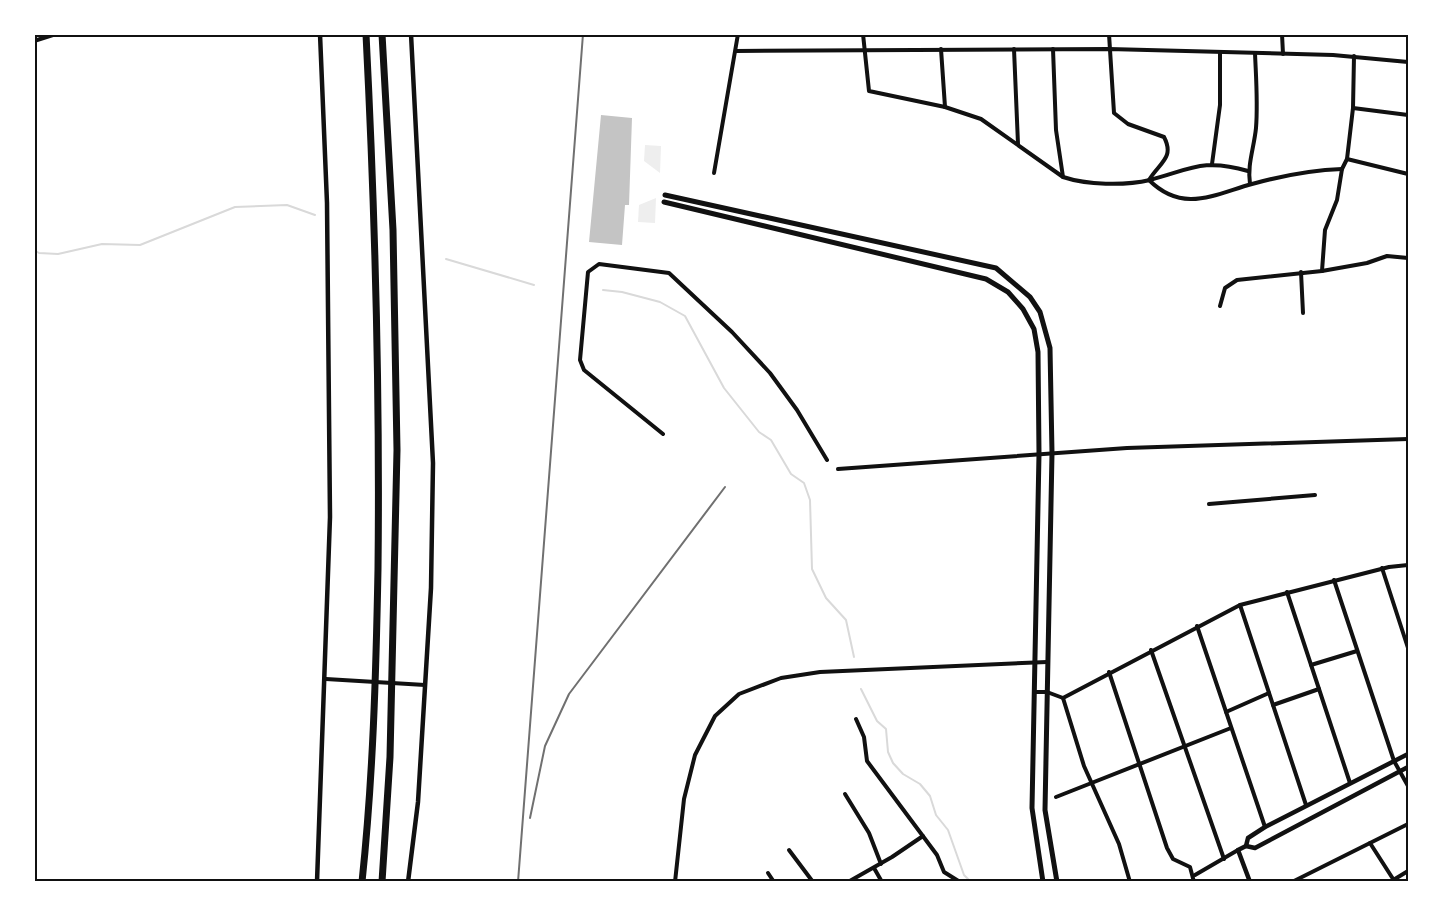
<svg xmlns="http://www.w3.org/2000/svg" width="1443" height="916" viewBox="0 0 1443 916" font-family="'DejaVu Sans',sans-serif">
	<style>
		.green { fill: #eee }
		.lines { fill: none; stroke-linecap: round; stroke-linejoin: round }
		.stream { stroke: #d9d9d9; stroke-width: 2 }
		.building { fill: #c4c4c4 }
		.minor { stroke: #111; stroke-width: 4 }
		.tertiary { stroke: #111; stroke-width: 4.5 }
		.secondary { stroke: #111; stroke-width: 5 }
		.motorway { stroke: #111; stroke-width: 7 }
		.rail { stroke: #707070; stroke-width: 2 }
		.neatline { fill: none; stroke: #111; stroke-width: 2 }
	</style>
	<rect width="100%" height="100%" fill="#fff"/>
	<g class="green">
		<path d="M645,145L661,146L660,173L644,161Z"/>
		<path d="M656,198L655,223L638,222L639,205Z"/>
	</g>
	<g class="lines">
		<g class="stream">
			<path d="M34,250L39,253L58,254L102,244L140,245L235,207L287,205L315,215"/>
			<path d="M446,259L534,285"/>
			<path d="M603,290L622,292L660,302L685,316L724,388L759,432L771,440L791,474L804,483L810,500L812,569L826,598L846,620L854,657"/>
			<path d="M861,689L877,721L886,729L888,752L893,763L903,774L920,784L930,796L936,815L948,830L964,875L971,882"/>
		</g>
	</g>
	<path class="building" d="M601,115L632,118L629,205H625L622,245L589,242Z"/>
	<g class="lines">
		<g class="minor">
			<path d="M863,34L869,91L945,107L981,119L1063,177C1087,185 1124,186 1150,180C1191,169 1204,158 1248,171"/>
			<path d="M1109,34L1114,113L1128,124L1164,137C1175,158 1159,163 1149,180C1183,214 1215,194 1252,184C1281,176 1312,170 1342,169"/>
			<path d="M1282,34L1283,54"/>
			<path d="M34,41L56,34"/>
			<path d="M941,49L945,107"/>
			<path d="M1014,49L1018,144"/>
			<path d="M1053,49L1056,130L1063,177"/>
			<path d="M736,51L1109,49L1333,55L1408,62"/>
			<path d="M1353,108L1408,115"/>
			<path d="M1347,159L1408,174"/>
			<path d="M1212,164L1220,105V52"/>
			<path d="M714,173L738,34"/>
			<path d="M1250,184C1247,165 1254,148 1256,128C1258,103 1256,78 1255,53"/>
			<path d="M1322,271L1325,230L1337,200L1342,169L1347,159L1353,108L1354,56"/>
			<path d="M1301,272L1303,313"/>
			<path d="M1220,306L1225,288L1237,280L1322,271L1367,263L1387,256L1408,258"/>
			<path d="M663,434L584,370L580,360L588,272L599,264L669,273L732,332L770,373L797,410L827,460"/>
			<path d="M838,469L1127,448L1408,439"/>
			<path d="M1209,504L1315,495"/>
			<path d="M1382,568L1408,648"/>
			<path d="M1334,580L1394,761L1408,786"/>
			<path d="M1287,592L1350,783"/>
			<path d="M1240,605L1306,805"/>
			<path d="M1197,626L1265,827"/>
			<path d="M1151,650L1224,859"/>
			<path d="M1311,665L1357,651"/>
			<path d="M1109,672L1167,848L1173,859L1190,867L1194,882"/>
			<path d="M326,679L425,685"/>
			<path d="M1035,692H1047L1063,698L1240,605L1389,567L1408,565"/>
			<path d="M1063,698L1084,766L1119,844L1130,882"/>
			<path d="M1273,705L1319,689"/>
			<path d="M1226,712L1269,693"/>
			<path d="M856,719L864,737L867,761L937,855L944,872L960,882"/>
			<path d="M845,794L869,833L881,864"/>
			<path d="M1056,797L1231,728"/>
			<path d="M1370,843L1395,882"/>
			<path d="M789,850L813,882"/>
			<path d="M874,868L882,882"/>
			<path d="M768,873L774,882"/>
			<path d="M1195,875L1238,850"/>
			<path d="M675,882L684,799L695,755L715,716L739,694L781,678L820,672L1047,662"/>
			<path d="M848,882L892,857L923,836"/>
			<path d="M1292,882L1408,824"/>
			<path d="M1390,882L1408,871"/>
		</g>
		<g class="tertiary">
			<path d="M1246,846L1248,838L1265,827L1408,754"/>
			<path d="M317,882L330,517L327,203L320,34"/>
			<path d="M408,882L418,802L431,588L433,463L411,34"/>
			<path d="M1250,882L1238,850L1246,846L1255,848L1408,767"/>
		</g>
		<g class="secondary">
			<path d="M665,195L996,268L1030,297L1040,312L1050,348L1052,453L1045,810L1057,882"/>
			<path d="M664,202L986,279L1008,292L1023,309L1034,329L1038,352L1039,454L1032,808L1043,882"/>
		</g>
		<g class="motorway">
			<path d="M362,882C373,778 376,674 378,569C380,390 375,213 366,34"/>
			<path d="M382,882L390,757L397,450L393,230L382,34"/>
		</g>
		<g class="rail">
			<path d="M530,818L545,746L569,694L725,487"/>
			<path d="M518,882L583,34"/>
		</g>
	</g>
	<rect width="1443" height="916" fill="none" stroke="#ffffff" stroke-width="72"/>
	<rect x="36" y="36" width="1371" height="844" class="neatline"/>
</svg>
